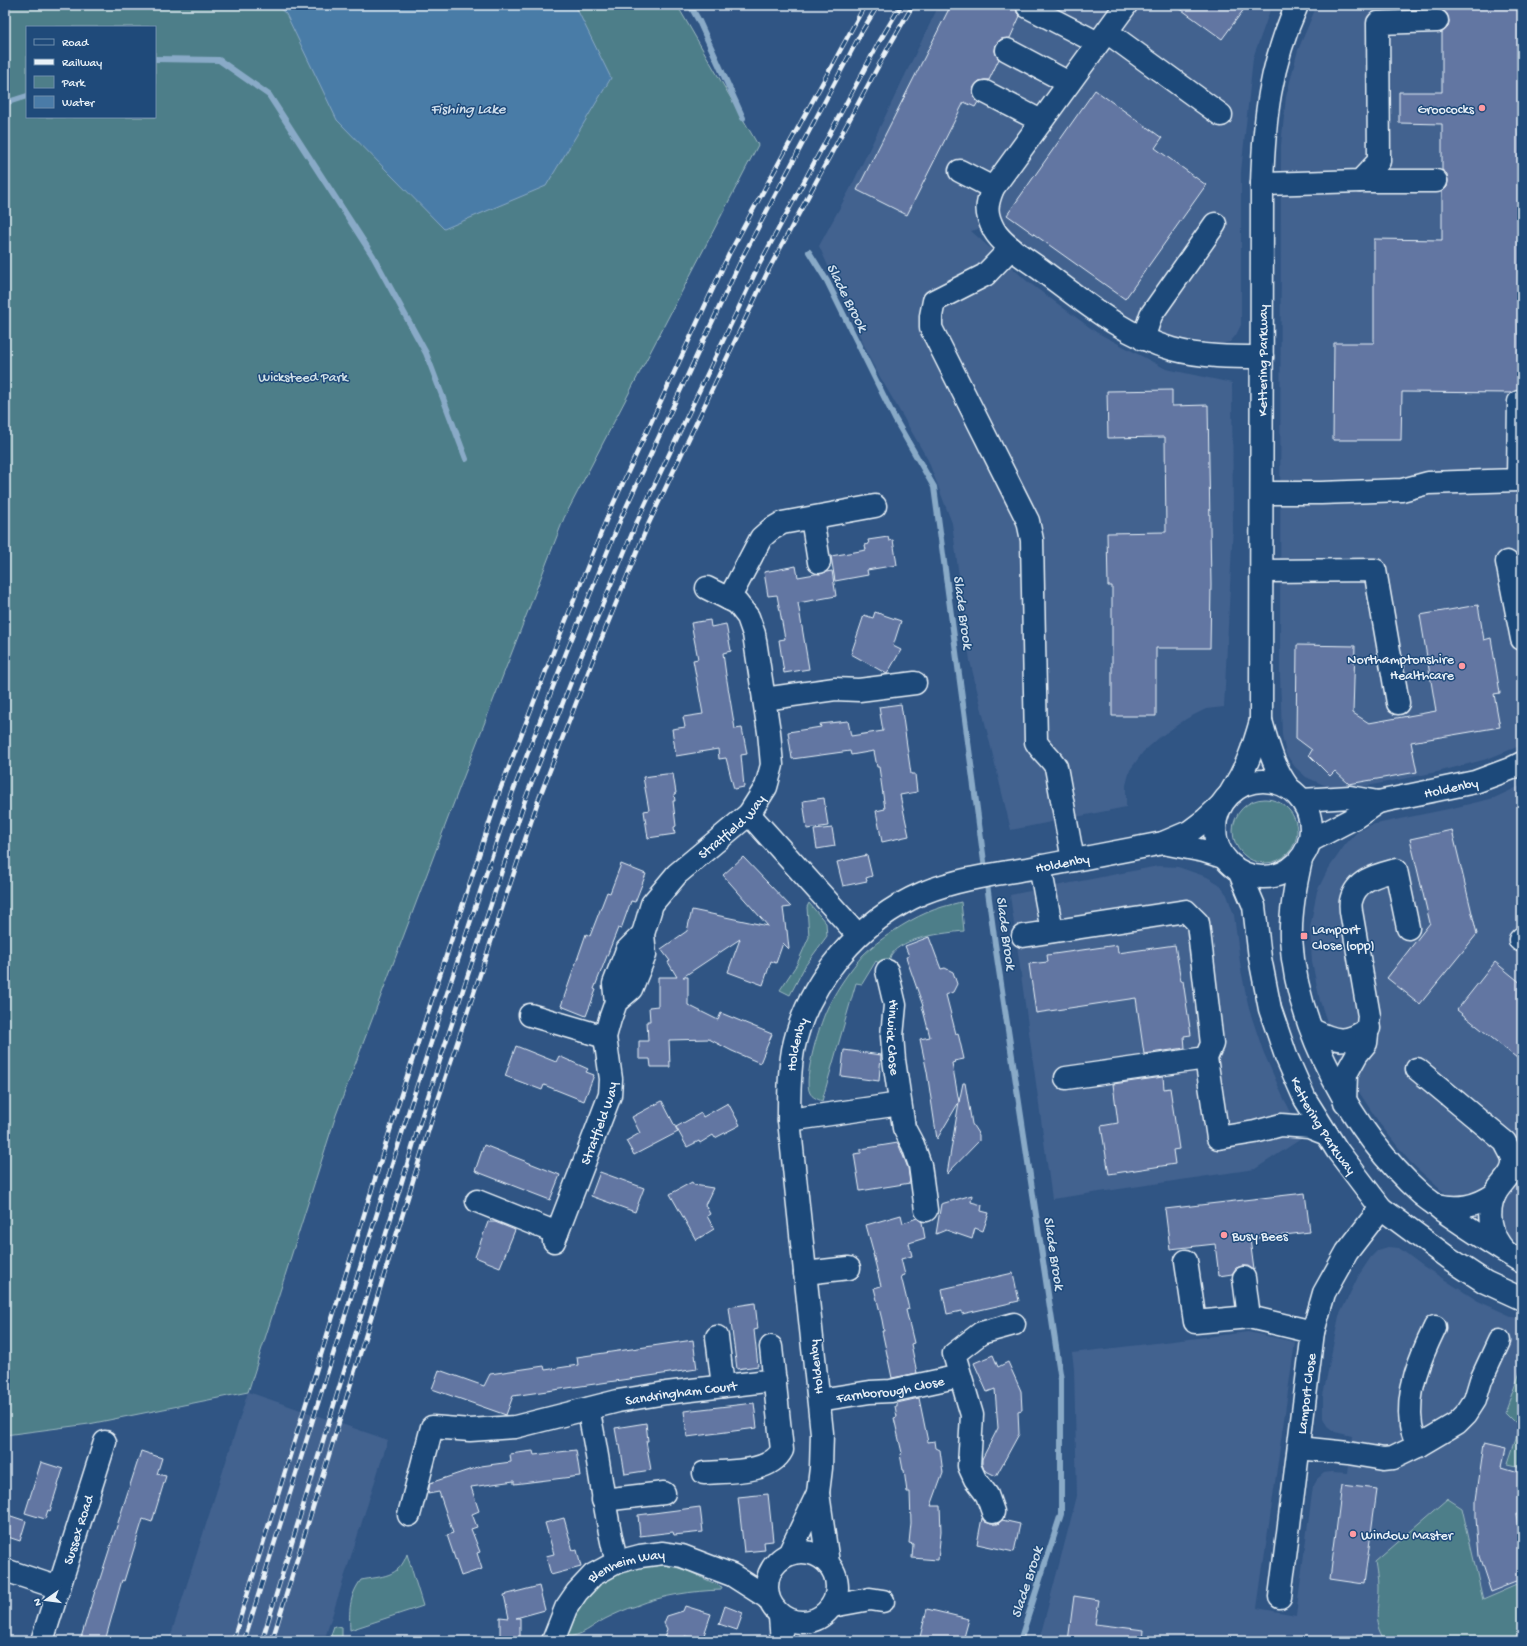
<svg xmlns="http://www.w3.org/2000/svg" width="1527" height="1646" viewBox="0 0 1527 1646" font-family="'Gochi Hand',sans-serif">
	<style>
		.built { fill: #42628f }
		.green { fill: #4e7e89; stroke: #9bb8c0; fill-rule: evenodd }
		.water { fill: #4a7ba7; stroke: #89aac7 }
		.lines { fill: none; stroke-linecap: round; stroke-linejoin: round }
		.stream { stroke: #89aac7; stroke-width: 6 }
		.building { fill: #6276a2; stroke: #e8f1f8 }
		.minor-casing { stroke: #e8f1f8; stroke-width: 25 }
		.minor { stroke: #1f4a7a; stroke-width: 22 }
		.rail-casing { stroke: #e8f1f8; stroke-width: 4.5 }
		.rail { stroke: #1f4a7a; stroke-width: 3; stroke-dasharray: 9; stroke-linecap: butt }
		.poi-dot { fill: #ff9aa2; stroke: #1f4a7a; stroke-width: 1.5 }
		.labels { text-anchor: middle; stroke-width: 3; stroke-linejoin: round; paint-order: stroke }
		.poi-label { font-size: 14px; fill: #e8f1f8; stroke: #1f4a7a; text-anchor: start }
		.street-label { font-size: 14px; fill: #e8f1f8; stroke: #1f4a7a }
		.park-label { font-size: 14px; fill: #d1e0e7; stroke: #1f4a7a }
		.water-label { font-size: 15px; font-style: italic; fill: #d0dfec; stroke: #1f4a7a }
	</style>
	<rect width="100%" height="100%" fill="#305584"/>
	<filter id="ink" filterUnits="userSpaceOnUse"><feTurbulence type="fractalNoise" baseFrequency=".025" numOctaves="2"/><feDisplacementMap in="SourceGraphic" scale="8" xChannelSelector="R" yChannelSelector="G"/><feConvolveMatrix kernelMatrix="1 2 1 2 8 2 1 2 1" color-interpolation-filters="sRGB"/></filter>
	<g filter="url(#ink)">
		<g class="built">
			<path d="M939,5H1272L1253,58L1241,172V325L1236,335L1230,342L1222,344L1177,338L1137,324L1099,302L1000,223L971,231L1028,282L1096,332L1166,369L1232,383L1233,525L1224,707L1206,709L1186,719L1160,737L1143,752L1130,770L1126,785V807L1011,830L970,661L952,523L928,460L872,363L819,246L850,189Z"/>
			<path d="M1317,5H1522V745L1487,759L1437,772L1352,789L1326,786L1306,777L1295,767L1286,754L1282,735L1280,674L1281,145L1286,97L1298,50Z"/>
			<path d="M1522,785V1244L1507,1236L1441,1190L1410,1162L1380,1124L1357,1089L1331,1034L1320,1001L1312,962L1310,928L1317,891L1327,871L1345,845L1356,833L1371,825L1453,808L1494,798Z"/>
			<path d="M1158,866L1178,867L1207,877L1219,884L1227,895L1234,915L1241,970L1249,1009L1263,1051L1283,1097L1304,1137L1255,1169L1052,1199L1010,895Z"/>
			<path d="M1388,1247L1399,1248L1423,1266L1478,1301L1522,1321V1641H1039L1077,1496L1074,1368L1072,1353L1248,1332L1295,1342L1257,1608L1296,1615L1313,1486L1317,1479L1324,1473L1331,1472L1347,1473L1352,1436L1335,1432L1327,1426L1323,1418V1396L1339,1316L1359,1275L1371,1257L1378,1250Z"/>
			<path d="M248,1392L388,1440L324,1641H169Z"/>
		</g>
		<g class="green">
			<path d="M5,5H677L758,145L564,518L462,781L336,1115L248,1392L89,1424L5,1435ZM27,27H155V117H27Z"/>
			<circle cx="1265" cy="831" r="32"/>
			<path d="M961,902L964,931C945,933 902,937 891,955C890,958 889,961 888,964H880L876,961L862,984L856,983L822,1101C817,1099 812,1097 810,1093C802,1079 821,1019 829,1005C838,987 850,970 863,955C878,940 907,921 926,913C937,908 949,905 961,902Z"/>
			<path d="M809,903L826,923L827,936L805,966L790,995L780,990L797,964L809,937L807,907Z"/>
			<path d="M1522,1367V1467L1508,1464L1516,1440L1518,1425L1505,1412Z"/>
			<path d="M1448,1499L1462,1508L1483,1600L1522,1583V1641H1385C1371,1619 1378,1610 1378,1587C1378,1579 1376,1570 1375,1562Z"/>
			<path d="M407,1554L423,1606L350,1630C349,1612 349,1596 361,1580C382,1576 399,1578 407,1554Z"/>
			<path d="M669,1565L688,1571L722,1587L721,1590C692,1591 663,1595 636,1606C626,1609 615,1614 605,1619C593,1625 581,1638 566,1636C569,1629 570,1622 574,1615C585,1593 608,1575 632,1568C644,1565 657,1566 669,1565Z"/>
			<path d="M334,1626L342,1628V1641H329Z"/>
		</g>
		<path class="water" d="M276,5H575L611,78L546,186L444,229L337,120L286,14Z"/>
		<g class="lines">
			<g class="stream">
				<path d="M690,5L699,21L743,118"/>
				<path d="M155,59L219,60L269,95L373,256L426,353L466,459"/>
				<path d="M5,103L27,96"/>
				<path d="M809,252L827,281L895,419L934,487L995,944L1061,1380V1514L1020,1641"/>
			</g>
		</g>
		<g class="building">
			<path d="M951,5H1016L1017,13L1020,16L1010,38L1001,39L996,44L995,51L999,59L989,80H984L979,81L974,87L973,93L974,98L978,102L975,107L964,102L907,215L857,190Z"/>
			<path d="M1175,5H1247L1222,39Z"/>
			<path d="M1442,5H1522V390H1519L1511,393L1402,392L1401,440H1333L1334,343H1374V239L1442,240V192L1447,187L1448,181L1447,174L1442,170V124L1399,123V92H1442V32L1448,27L1449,21L1447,14L1442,10Z"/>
			<path d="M1095,90L1162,138L1155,148L1206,185L1125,299L1007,215Z"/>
			<path d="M1172,390V406L1208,405L1211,585L1210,648H1156V716H1112V586H1108L1107,533L1166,532L1165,437L1108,438L1107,391Z"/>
			<path d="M888,537L889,541L893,540L897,565L867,570L868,575L835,581L831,556L866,550L865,545L869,544L868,540Z"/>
			<path d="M796,566L798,577L832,571L836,596L798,603L809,669L784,673L779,640L785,639L777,595L768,596L764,572Z"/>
			<path d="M1478,605L1484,640L1491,638L1500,693L1494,694L1500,727L1411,742L1417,772L1349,784L1335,771L1330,776L1309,755L1312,750L1296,738L1297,645L1355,646L1353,713L1369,723L1436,711L1420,615Z"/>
			<path d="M875,612L901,621L893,646L901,650L887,674L851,654L864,615L873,618Z"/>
			<path d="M710,620L711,627L726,624L731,651L723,653L726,675L735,729L742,728L747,754L741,755L744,787L734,789L726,758L719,759L718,749L676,756L672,729L685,727L683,717L703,714L693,660L698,659L691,623Z"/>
			<path d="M901,704L911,774H915L917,792L900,795L909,836L882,842L876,811L885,809L879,767H877L874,751L851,755L850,751L792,759L788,732L821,727L820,724L848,721L851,736L883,731L879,707Z"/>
			<path d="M666,774H673L676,793L674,794L675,801H673L676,826L674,827L675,834L648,838L644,811L649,810L643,777Z"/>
			<path d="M824,798L828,826L807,829L803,801Z"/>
			<path d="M832,828L835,846L817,849L814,830Z"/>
			<path d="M1452,830L1477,934L1420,1004L1387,978L1430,923L1410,839Z"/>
			<path d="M867,855L872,876L866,878L867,881L843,886L837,862Z"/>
			<path d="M743,857L791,907L783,908L786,930H787L789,949L783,943L776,963L771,961L763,985L728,972L740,939L683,977H688V1005L718,1020L721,1013L772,1034L760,1063L732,1051L709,1039L669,1040L670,1067H651L650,1059H639V1041H648L647,1021H650L649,1007L658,1006V977H677L668,962L670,961L661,949L687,931L692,910L768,926L723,875Z"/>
			<path d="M621,864L646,874L635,902L631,901L621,929L618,928L594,989L596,990L586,1016L561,1006L586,934L590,936L607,892L610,893Z"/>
			<path d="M929,937L941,969L945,968L953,972L957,984L953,992L946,995L956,1034L958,1033L964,1059L954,1061L955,1062L952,1063L959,1102L963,1083H965L972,1124L979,1135V1141L947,1174L959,1102L937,1139L927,1072L920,1039L930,1037L922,1006H923L906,957L909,956L905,946Z"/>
			<path d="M1117,945L1118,953L1175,945L1181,981H1183L1191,1035L1184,1036L1185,1048L1144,1054L1136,998L1036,1013L1029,964L1048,962L1047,955Z"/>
			<path d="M1495,962L1522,984V1062L1457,1010Z"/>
			<path d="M516,1046L556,1062L559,1056L588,1069L586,1072L594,1075L584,1101L544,1085L542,1090L505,1076Z"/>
			<path d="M844,1050L881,1055L879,1081L841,1076Z"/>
			<path d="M1163,1077L1164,1089L1170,1088L1179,1149L1173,1150L1175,1164L1109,1174L1101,1126L1118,1123L1113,1084Z"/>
			<path d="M662,1101L678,1132L634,1155L626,1141L640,1133L632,1117Z"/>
			<path d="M728,1103L740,1125L715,1138L713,1135L700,1143L699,1141L687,1147L676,1127L701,1113L703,1117Z"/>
			<path d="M898,1143L908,1168L910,1183L860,1191L854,1154L861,1153V1149Z"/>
			<path d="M484,1145L560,1175L550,1200L475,1171Z"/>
			<path d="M600,1172L644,1188L635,1212L591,1196Z"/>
			<path d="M692,1182L694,1185L713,1188L705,1205L710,1214L707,1216L714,1229L696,1240L670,1194Z"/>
			<path d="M1305,1193L1310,1232L1250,1239L1254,1270L1248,1266H1242L1236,1268L1232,1274L1219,1276L1215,1244L1170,1249L1165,1209Z"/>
			<path d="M972,1195L971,1202L982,1205L981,1211L989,1213L983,1231L975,1228L972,1239L946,1230L936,1234L941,1204Z"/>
			<path d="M901,1215L903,1223L917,1218L922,1222L925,1238L909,1243L912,1256L901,1259L905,1275L901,1276L909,1309L906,1310L914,1343L911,1344L917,1373L892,1378L882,1331H884L882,1320L874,1288L881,1286L873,1254H874L866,1225Z"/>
			<path d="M488,1222H495L515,1230L500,1267L475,1257Z"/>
			<path d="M1013,1273L1019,1301L962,1314V1311L947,1314L942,1289Z"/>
			<path d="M755,1303L758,1329L754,1330L758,1366L737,1369L729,1307Z"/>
			<path d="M693,1340L697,1369L513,1396L506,1415L432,1389L439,1370L484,1386L490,1374L544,1366L545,1370L578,1365L577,1357Z"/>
			<path d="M993,1355L998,1367L1008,1362L1021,1391L1022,1410L1018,1411L1019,1434L996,1476L984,1470L982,1464V1459L998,1428L995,1389L987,1392L974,1363Z"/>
			<path d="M919,1398L928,1442L935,1441L936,1448L940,1450L943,1473L931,1506H940L941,1531L938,1560L912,1558L913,1544L909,1543L911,1523L910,1492H907L904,1470H903L900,1454L902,1453L894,1418L897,1417L895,1406H897V1403Z"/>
			<path d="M754,1403L757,1428L687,1437L684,1411Z"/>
			<path d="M646,1423L648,1441H646L651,1470L625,1474L620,1445H618L615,1428Z"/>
			<path d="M1484,1444L1506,1449L1502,1467L1522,1473V1515L1516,1514L1522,1553V1580L1491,1592L1479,1556L1476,1518V1500Z"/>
			<path d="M576,1450L580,1476L514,1484V1481L471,1487L479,1511L472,1514L477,1527L471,1529L480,1552L477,1553L482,1569L461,1576L447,1535L453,1533L439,1492L428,1494L430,1483L481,1466L511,1462L510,1454L533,1451L534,1455Z"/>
			<path d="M141,1451L162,1458L157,1474L166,1476L152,1522L143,1519L124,1581L122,1580L105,1641H80L95,1591L97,1588Z"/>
			<path d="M41,1462L63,1469L50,1511L48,1510L45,1519L25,1513Z"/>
			<path d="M1342,1485L1377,1489L1364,1584L1330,1579Z"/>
			<path d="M768,1494L773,1541L764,1542L765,1550L744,1552L738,1497Z"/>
			<path d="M700,1507L703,1532L674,1535L673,1532L640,1536L638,1515Z"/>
			<path d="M5,1514L26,1521L20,1541L5,1536Z"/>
			<path d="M564,1518L573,1551L577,1550L581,1567L551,1575L546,1556L554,1554L545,1523Z"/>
			<path d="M982,1518L985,1522L991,1524H998L1002,1520L1020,1524L1014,1552L977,1544Z"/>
			<path d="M539,1586L545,1610L516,1618H520V1641H500V1617L509,1618L504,1595Z"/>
			<path d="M1074,1596L1099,1600L1095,1624L1144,1630L1143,1641H1068Z"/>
			<path d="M685,1606L711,1614L702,1641L685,1636L683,1641H663L667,1629L664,1623L667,1616L683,1611Z"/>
			<path d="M725,1606L743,1613L737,1630L719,1624Z"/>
			<path d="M927,1609L969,1619L963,1641H919Z"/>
		</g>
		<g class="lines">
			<defs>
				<g id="minor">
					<path d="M1126,5L993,188C986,205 985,213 994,230C1003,246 1027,259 1040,269C1082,300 1122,335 1172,349C1201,357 1232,357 1262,357"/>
					<path d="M1028,7L1098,43"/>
					<path d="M1107,32L1221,115"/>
					<path d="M1007,50L1069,83"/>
					<path d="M985,92L1041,121"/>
					<path d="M960,171L993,188"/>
					<path d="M1360,181H1436"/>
					<path d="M1262,184L1360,181L1379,161L1378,23L1437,21"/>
					<path d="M1011,248L985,275L934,301L931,316V328L1028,521L1032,540L1036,742C1042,752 1050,757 1056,767L1073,860"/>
					<path d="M1143,339L1151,315L1215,224"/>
					<path d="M1262,493H1321L1402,490L1428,483L1518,480L1519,402"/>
					<path d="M812,518L819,562"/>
					<path d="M1507,562L1522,639"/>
					<path d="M1262,571L1375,570L1398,703"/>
					<path d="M729,599L761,538L770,530L782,523L875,506"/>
					<path d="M764,699L835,689L859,690L915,683"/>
					<path d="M1261,721C1268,744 1273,767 1288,787"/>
					<circle cx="1263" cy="829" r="48"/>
					<path id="s1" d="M1231,792C1247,767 1253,749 1261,721L1262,184C1264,119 1270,65 1297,5"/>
					<path id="s2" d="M1302,800L1350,797L1378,802L1475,782L1510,769L1522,763"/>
					<path d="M749,814L858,935"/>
					<path d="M1310,841L1356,817L1378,802"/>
					<path d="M1163,843L1204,851L1223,857"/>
					<path d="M1301,860C1295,886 1290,912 1291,938C1296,1030 1354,1134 1421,1194C1428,1200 1436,1205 1443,1211C1469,1229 1495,1246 1522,1262"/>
					<path d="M1040,866L1052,931"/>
					<path id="s3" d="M1240,873L1254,906L1260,958L1270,1009L1286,1056L1305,1099L1337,1150L1381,1208L1447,1257L1485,1282L1522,1299"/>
					<path d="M1023,936L1186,911L1198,923L1212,1044L1206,1058L1218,1138L1255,1132L1281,1125L1309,1127L1327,1134"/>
					<path d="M1520,940L1522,938"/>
					<path id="s4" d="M887,971L895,1005L892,1036L894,1060L904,1128L913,1145L920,1165L926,1210"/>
					<path d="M616,1002L614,984L627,950L643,934"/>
					<path d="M530,1015L605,1037"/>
					<path d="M1312,1030C1335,1041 1346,1045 1369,1028"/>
					<path d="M1417,1069L1505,1142C1507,1147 1512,1154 1513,1159C1515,1174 1501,1182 1495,1194C1486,1213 1490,1236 1505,1251"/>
					<path d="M1066,1078L1206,1058"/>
					<path d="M1345,1102L1346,1074L1357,1054L1366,1043L1369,1016L1352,917C1351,912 1350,905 1351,901C1356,879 1378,875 1396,870L1408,928"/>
					<path d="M789,1120L900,1104"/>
					<path d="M477,1201L557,1233"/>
					<path d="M1436,1205C1458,1210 1476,1207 1495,1194"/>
					<path id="s5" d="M554,1241L610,1095L611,1079L605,1037L610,1019L616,1002L631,989L645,955L643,934L652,904L677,874L749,814L766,787L772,765L769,732L754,634L748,617L737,603L707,588"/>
					<path d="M1186,1261L1195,1322L1249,1317L1313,1332"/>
					<path d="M805,1273L849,1268"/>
					<path d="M1244,1278L1249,1317"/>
					<path d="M717,1337L723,1386"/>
					<path id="s6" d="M819,1400L870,1392L891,1391L960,1376"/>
					<path d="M588,1409C600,1460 603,1512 617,1562"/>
					<path d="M1418,1446C1416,1440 1412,1432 1411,1425C1406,1390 1420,1358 1435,1327"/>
					<path d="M1299,1448L1348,1453L1384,1459L1393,1458L1418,1446L1457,1423L1466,1414L1475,1400L1481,1380L1499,1341"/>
					<path d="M704,1473C728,1471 770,1474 782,1450L771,1347"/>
					<path d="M603,1500L664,1493"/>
					<path d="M993,1512L987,1495L975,1479L969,1466L972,1415L954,1354L981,1333L1014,1324"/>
					<path id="s7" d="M409,1515L432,1427L470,1430L515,1427L618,1401L666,1393L775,1380"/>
					<circle cx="802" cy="1587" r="35"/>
					<path d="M789,1554L818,1493"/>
					<path id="s8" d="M828,1563L818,1493L821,1468L822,1433L789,1120C789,1096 789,1074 793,1050C807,982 860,920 923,893C957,879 996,874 1032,868C1076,860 1120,851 1163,843L1189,832L1205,820L1221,805"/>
					<path d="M5,1570L59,1588"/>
					<path id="s9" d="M1280,1597L1313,1332L1324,1293L1347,1252L1381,1208"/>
					<path d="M832,1606L870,1599L883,1601"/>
					<path d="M780,1617L782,1641"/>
					<path id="s10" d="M42,1641L105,1442"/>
					<path id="s11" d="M553,1641L566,1608L577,1592L593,1575L617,1562L640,1556L663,1553L682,1556L732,1575L768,1598"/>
				</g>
			</defs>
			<use href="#minor" class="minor-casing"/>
			<use href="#minor" class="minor"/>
			<defs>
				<g id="rail">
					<path d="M233,1641L399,1101L500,790L554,650L609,513L729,254L865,5"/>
					<path d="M244,1641L411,1104L512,794L566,653L622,516L742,258L861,33L878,5"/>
					<path d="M262,1641L424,1109L526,797L580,659L636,524L759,265L878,44L901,5"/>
					<path d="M272,1641L434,1112L538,801L592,662L648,525L769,269L888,48L913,5"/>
				</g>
			</defs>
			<use href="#rail" class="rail-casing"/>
			<use href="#rail" class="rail"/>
		</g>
	</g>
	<g class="poi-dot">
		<circle cx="1482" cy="108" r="4"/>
		<circle cx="1462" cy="666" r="4"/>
		<rect x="1300" y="932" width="8" height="8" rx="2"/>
		<circle cx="1224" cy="1235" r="4"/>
		<circle cx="1353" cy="1534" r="4"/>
	</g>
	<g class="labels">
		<g class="poi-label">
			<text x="1474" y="113" text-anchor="end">Groococks</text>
			<text x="1454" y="663" text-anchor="end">Northamptonshire<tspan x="1454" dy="16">Healthcare</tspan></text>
			<text x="1312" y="933">Lamport<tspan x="1312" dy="16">Close (opp)</tspan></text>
			<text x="1232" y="1240">Busy Bees</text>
			<text x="1361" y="1539">Window Master</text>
		</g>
		<g class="street-label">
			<text dy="5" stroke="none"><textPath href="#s1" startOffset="438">Kettering Parkway</textPath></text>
			<text dy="5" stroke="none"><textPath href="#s2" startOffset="151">Holdenby</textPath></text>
			<text dy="5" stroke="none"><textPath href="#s5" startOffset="472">Stratfield Way</textPath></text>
			<text dy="5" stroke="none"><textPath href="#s8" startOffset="870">Holdenby</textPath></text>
			<text dy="5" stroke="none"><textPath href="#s4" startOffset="67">Hinwick Close</textPath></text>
			<text dy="5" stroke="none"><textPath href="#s8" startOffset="522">Holdenby</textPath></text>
			<text dy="5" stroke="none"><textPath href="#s5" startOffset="126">Stratfield Way</textPath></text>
			<text dy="5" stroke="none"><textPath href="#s3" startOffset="269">Kettering Parkway</textPath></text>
			<text transform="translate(815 1367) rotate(-96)" y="5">Holdenby</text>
			<text dy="5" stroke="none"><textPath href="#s6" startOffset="72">Farnborough Close</textPath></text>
			<text dy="5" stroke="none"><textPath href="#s7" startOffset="344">Sandringham Court</textPath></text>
			<text dy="5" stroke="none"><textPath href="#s9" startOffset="205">Lamport Close</textPath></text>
			<text dy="5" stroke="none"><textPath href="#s10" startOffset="117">Sussex Road</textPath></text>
			<text dy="5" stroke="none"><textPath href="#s11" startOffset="113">Blenheim Way</textPath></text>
		</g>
		<g class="park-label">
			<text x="303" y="381">Wicksteed Park</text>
		</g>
		<g class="water-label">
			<text x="468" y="113">Fishing Lake</text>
			<text transform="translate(848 297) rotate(63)" y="5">Slade Brook</text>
			<text transform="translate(964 612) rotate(82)" y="5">Slade Brook</text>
			<text transform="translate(1007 933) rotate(82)" y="5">Slade Brook</text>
			<text transform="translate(1055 1253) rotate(81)" y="5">Slade Brook</text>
			<text transform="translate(1026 1582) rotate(-72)" y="5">Slade Brook</text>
		</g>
	</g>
	<rect width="1527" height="1646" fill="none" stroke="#1f4a7a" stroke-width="20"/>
	<rect x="10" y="10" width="1507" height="1626" fill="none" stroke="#e8f1f8" stroke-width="1.5" filter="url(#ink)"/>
	<rect x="26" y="26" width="130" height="92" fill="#1f4a7a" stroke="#6f8dac"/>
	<rect x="34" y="39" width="20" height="6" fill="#1f4a7a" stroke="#6f8dac"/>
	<text x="62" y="46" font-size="12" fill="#e8f1f8">Road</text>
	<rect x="34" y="59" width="20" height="6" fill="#e8f1f8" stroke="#6f8dac"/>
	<text x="62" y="66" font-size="12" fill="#e8f1f8">Railway</text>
	<rect x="34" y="76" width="20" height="12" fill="#4e7e89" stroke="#6f8dac"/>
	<text x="62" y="86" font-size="12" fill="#e8f1f8">Park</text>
	<rect x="34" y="96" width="20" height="12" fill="#4a7ba7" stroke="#6f8dac"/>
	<text x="62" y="106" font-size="12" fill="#e8f1f8">Water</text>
	<g transform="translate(46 1600) rotate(256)" stroke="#1f4a7a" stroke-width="3" paint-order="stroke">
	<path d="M0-3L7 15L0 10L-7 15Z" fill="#e8f1f8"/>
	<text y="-6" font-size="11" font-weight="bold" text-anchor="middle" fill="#e8f1f8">N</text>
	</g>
</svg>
